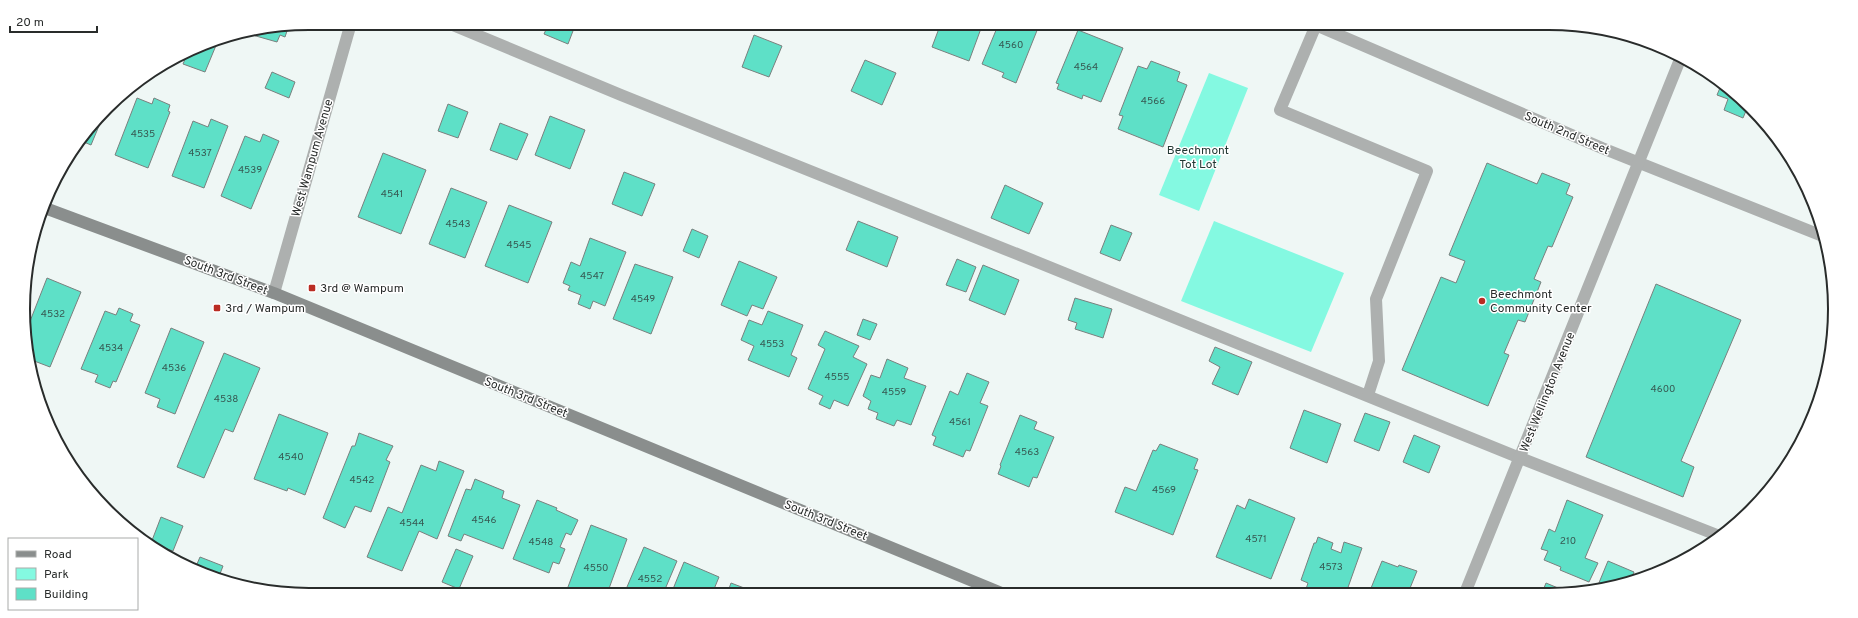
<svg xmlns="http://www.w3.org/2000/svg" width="1858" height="618" viewBox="0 0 1858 618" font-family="Overpass,sans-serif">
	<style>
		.green { fill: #84f9e1 }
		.building { fill: #5ee0c7; stroke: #79807e }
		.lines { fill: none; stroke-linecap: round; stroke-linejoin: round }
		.lane { stroke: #adb0af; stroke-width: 12 }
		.street { stroke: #adb0af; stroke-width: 12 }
		.secondary { stroke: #8a8e8d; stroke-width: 12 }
		.poi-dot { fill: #ba2c23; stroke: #fff; stroke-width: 1.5 }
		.labels { text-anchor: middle; stroke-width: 3; stroke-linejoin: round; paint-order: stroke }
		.number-label { font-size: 10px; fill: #365952 }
		.street-label { font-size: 12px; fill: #292c2b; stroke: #fff }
		.park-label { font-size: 12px; fill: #213732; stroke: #fff }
		.poi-label { font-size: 12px; fill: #292c2b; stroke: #fff; text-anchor: start }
		.rim { fill: none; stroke: #292c2b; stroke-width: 2 }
	</style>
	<rect width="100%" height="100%" fill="#eff7f5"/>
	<g class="green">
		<path d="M1209,73L1248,88L1199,211L1159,195Z"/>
		<path d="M1214,221L1344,273L1311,352L1181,301Z"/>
	</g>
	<g class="building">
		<path d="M512,23H530L528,29Z"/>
		<path d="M549,23H576L568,44L544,34Z"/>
		<path d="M941,23H983L969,61L932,47Z"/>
		<path d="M999,23H1040L1016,83L1002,77L1004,73L982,64Z"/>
		<path d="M289,25L285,37L280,35L277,42L242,32L253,28Z"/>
		<path d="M1078,30L1123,48L1101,102L1083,95L1082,99L1057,89L1059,84L1056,83Z"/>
		<path d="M754,35L782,46L769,77L742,67Z"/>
		<path d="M211,41L217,43L205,72L183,64L188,52L200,45Z"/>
		<path d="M865,60L896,73L882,105L851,91Z"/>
		<path d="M1151,61L1180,72L1177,81L1187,85L1163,147L1118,129L1123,116L1119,115L1138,66L1147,69Z"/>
		<path d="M272,72L295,82L289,98L265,88Z"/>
		<path d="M1722,83L1752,108L1748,106L1743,118L1724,110L1728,99L1717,95Z"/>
		<path d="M137,98L152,104L154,98L170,105L168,111L170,112L148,168L115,155Z"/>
		<path d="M448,104L468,112L458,138L438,131Z"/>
		<path d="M106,109L91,145L79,140L82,135Z"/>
		<path d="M550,116L585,130L570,169L535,155Z"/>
		<path d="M211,119L228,126L204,188L172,176L193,121L208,127Z"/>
		<path d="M500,123L528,134L517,160L490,150Z"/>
		<path d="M263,134L279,141L251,209L221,196L245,136L260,142Z"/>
		<path d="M383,153L426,170L401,234L358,217Z"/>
		<path d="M1487,163L1537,184L1542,173L1570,184L1566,194L1573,197L1552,247L1548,246L1534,279L1541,282L1525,322L1518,320L1504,353L1509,355L1488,406L1402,370L1441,277L1456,283L1465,261L1449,255Z"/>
		<path d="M624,172L655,184L642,216L612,204Z"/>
		<path d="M1005,185L1043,203L1029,234L991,218Z"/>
		<path d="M451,188L487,202L465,258L429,244Z"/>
		<path d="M509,205L552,222L528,283L485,266Z"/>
		<path d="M858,221L898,237L887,267L846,250Z"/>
		<path d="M1111,225L1132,233L1120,261L1100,253Z"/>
		<path d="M692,229L708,236L699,258L683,251Z"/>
		<path d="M590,238L626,252L605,306L593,301L590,309L578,304L581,295L568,290L570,286L563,283L571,262L580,266Z"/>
		<path d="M957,259L976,267L966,292L946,285Z"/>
		<path d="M739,261L777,277L763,309L752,305L747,316L721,305Z"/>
		<path d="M635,264L673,277L651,334L613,319Z"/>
		<path d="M983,265L1019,280L1005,315L969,300Z"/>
		<path d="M47,278L81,292L50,367L29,359L25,334Z"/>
		<path d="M1656,284L1741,320L1681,461L1694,467L1683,497L1586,457Z"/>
		<path d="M1075,298L1112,309L1103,338L1075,329L1077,323L1068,320Z"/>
		<path d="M119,308L133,314L130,321L140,325L116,382L113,381L110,388L95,382L98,375L81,369L105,311L116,315Z"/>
		<path d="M768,311L803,325L791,355L797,358L789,377L748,360L754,346L741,340L749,320L762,325Z"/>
		<path d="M863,319L877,324L870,340L857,335Z"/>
		<path d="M171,328L204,342L175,414L157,407L160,399L145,393Z"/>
		<path d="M825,331L859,346L853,357L867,364L848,406L834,400L830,409L819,404L823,396L808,389L825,349L818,345Z"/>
		<path d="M1215,347L1252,362L1238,395L1212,384L1220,367L1209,361Z"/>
		<path d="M224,353L260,368L233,432L225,429L204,478L177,467Z"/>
		<path d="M887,359L908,368L904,378L926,386L911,425L897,420L894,426L876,419L878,413L868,409L871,401L863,396L871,375L880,378Z"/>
		<path d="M967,373L989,382L980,403L988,406L970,451L966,450L963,457L933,445L936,437L932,435L950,391L958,395Z"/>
		<path d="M1304,410L1341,424L1327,463L1290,448Z"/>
		<path d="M1365,413L1390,422L1379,451L1354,441Z"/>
		<path d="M279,414L328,433L305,495L288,488L287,491L254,479Z"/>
		<path d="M1020,415L1037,422L1034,429L1054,437L1037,478L1033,477L1029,487L998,474L1001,466L1000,465Z"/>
		<path d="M359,433L393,446L386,460L390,462L371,512L355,506L345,528L323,518L352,446H355Z"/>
		<path d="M1414,435L1440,446L1429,473L1403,462Z"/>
		<path d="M1160,444L1198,459L1194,469L1198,470L1173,535L1115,512L1125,487L1136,491L1153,450L1156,451Z"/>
		<path d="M439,461L464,471L437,539L419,531L402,571L367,557L388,507L402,513L421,465L436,471Z"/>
		<path d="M475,479L504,491L502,498L520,505L503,549L464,534L461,541L448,536L466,489L471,490Z"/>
		<path d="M1249,499L1295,518L1271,579L1216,557L1237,505L1245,509Z"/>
		<path d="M537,500L557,508L556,510L578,520L571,535L566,533L560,547L565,549L559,564L553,562L549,573L513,559Z"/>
		<path d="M1567,500L1603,515L1585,558L1598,563L1589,582L1560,570L1561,567L1544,560L1548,551L1541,549L1549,529L1555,532Z"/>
		<path d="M161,517L183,526L173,551L151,543Z"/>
		<path d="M591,525L627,539L607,594L565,595Z"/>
		<path d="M1318,537L1333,543L1331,549L1341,553L1344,542L1362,548L1346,593H1309L1305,592L1308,583L1301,580L1314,543H1316Z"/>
		<path d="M644,547L677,561L663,594H624Z"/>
		<path d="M456,549L473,556L459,589L442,582Z"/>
		<path d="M200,557L223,566L218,579L194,571Z"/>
		<path d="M1382,561L1398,567L1399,565L1417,571L1408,593H1369Z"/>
		<path d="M1608,561L1634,572L1631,579L1596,590Z"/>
		<path d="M684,562L719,577L712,594H671Z"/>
		<path d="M731,583L760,594H727Z"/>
		<path d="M1546,583L1570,593H1542Z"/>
	</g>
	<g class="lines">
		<g class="lane">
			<path d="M448,23L621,95L1037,262L1520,458L1717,535"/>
			<path d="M1316,25L1280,110L1427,171L1376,299L1379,361L1368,395"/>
		</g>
		<g class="street">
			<path d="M1311,23L1602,148L1825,237"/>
			<path d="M274,293L351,23"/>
			<path d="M1465,593L1681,57"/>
		</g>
		<path class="secondary" d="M45,208L274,293L1004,594"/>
	</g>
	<g class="poi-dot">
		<rect x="308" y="284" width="8" height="8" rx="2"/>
		<circle cx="1482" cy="301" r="4"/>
		<rect x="213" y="304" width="8" height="8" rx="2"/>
	</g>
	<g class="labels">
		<g class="number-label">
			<text x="1011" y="48">4560</text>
			<text x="1086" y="70">4564</text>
			<text x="1153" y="104">4566</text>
			<text x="143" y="137">4535</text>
			<text x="200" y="156">4537</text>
			<text x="250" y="173">4539</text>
			<text x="392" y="197">4541</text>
			<text x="458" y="227">4543</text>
			<text x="519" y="248">4545</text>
			<text x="592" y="279">4547</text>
			<text x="643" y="302">4549</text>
			<text x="53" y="317">4532</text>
			<text x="772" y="347">4553</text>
			<text x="111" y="351">4534</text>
			<text x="174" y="371">4536</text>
			<text x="837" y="380">4555</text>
			<text x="1663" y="392">4600</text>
			<text x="894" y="395">4559</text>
			<text x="226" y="402">4538</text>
			<text x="960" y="425">4561</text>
			<text x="1027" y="455">4563</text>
			<text x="291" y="460">4540</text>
			<text x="362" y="483">4542</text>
			<text x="1164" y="493">4569</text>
			<text x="484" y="523">4546</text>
			<text x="412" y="526">4544</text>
			<text x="1256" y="542">4571</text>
			<text x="1568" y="544">210</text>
			<text x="541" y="545">4548</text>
			<text x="1331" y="570">4573</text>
			<text x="596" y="571">4550</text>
			<text x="650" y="582">4552</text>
		</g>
		<g class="street-label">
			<text transform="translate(1567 133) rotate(23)" y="4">South 2nd Street</text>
			<text transform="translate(312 158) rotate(-74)" y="4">West Wampum Avenue</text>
			<text transform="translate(226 275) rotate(21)" y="4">South 3rd Street</text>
			<text transform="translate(1547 392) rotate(-68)" y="4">West Wellington Avenue</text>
			<text transform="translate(526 397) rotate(22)" y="4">South 3rd Street</text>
			<text transform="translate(826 520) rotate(22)" y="4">South 3rd Street</text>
		</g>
		<g class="park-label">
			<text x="1198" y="154">Beechmont<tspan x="1198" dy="14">Tot Lot</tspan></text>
		</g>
		<g class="poi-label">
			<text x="320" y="292">3rd @ Wampum</text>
			<text x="1490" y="298">Beechmont<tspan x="1490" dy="14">Community Center</tspan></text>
			<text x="225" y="312">3rd / Wampum</text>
		</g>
	</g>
	<path d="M0 0H1858V618H0ZM309 30H1549A279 279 0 0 1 1828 309V309A279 279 0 0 1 1549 588H309A279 279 0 0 1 30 309V309A279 279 0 0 1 309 30Z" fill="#fff" fill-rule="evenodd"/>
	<path class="rim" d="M309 30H1549A279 279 0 0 1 1828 309V309A279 279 0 0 1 1549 588H309A279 279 0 0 1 30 309V309A279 279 0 0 1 309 30Z"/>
	<rect x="8" y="538" width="130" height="72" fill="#ffffff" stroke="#a9abaa"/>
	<rect x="16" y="551" width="20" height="6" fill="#8a8e8d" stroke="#a9abaa"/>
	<text x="44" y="558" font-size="12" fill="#292c2b">Road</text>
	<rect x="16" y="568" width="20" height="12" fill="#84f9e1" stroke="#a9abaa"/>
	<text x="44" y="578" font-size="12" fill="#292c2b">Park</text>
	<rect x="16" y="588" width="20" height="12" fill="#5ee0c7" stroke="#a9abaa"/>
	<text x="44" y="598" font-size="12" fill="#292c2b">Building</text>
	<path d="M10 26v6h87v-6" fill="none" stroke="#292c2b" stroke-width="2"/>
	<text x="16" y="26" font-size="12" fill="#292c2b" stroke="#ffffff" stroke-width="3" paint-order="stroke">20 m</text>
</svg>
